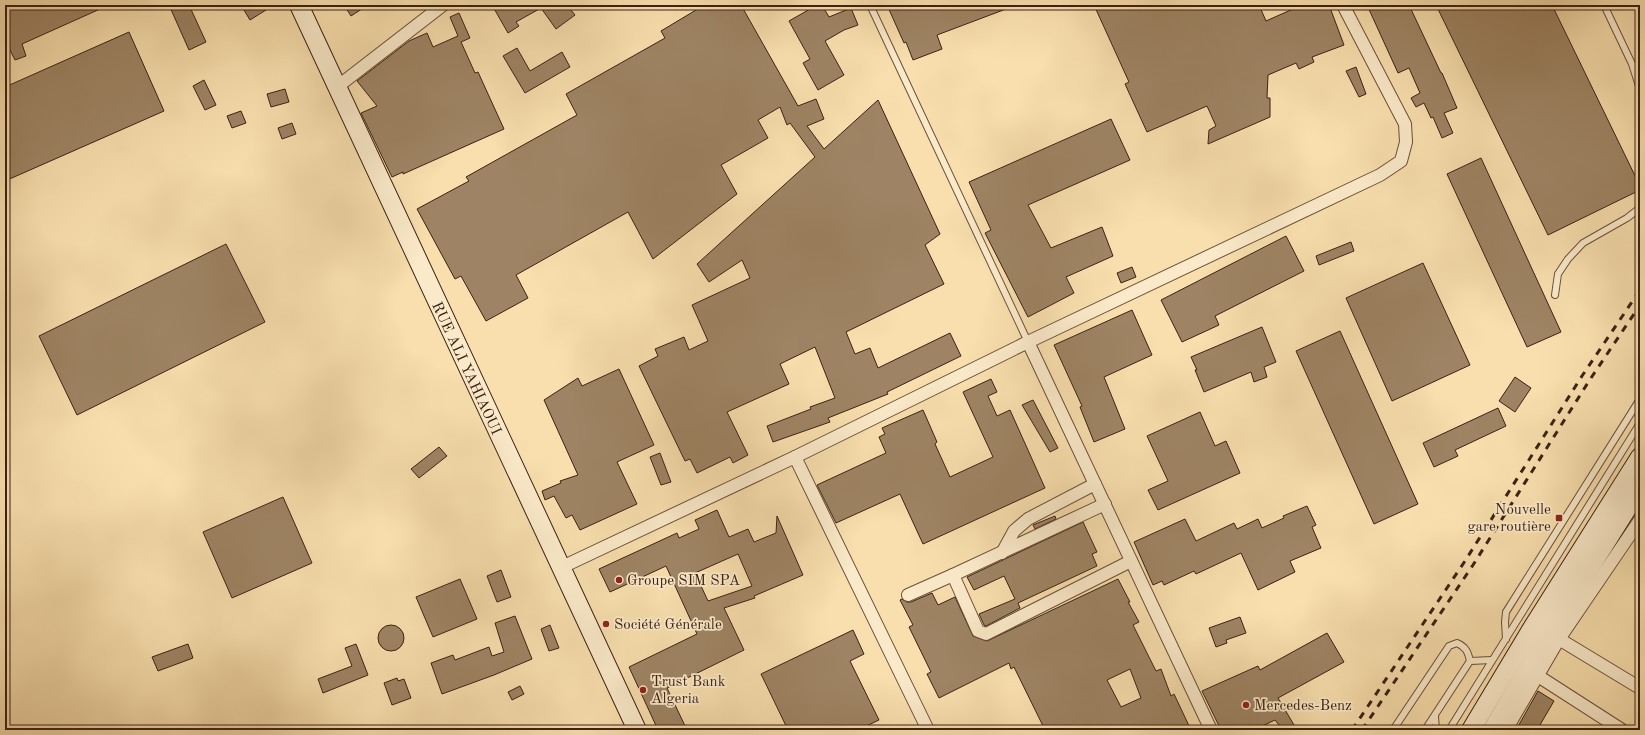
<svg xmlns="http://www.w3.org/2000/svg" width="1645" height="735" viewBox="0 0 1645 735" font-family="'Old Standard TT',serif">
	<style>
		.building { fill: #9e8464; stroke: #3c2114; fill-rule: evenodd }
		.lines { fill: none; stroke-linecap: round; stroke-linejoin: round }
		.lane-casing { stroke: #6b503a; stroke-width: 8 }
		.street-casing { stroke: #6b503a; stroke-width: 14 }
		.secondary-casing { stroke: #3c2114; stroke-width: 20 }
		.lane { stroke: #fbeaca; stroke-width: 6 }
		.street { stroke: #fbeaca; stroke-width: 12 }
		.secondary { stroke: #fbeaca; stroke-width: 18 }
		.rail { stroke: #3c2114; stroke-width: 3; stroke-dasharray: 7 7; stroke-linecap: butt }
		.poi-dot { fill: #8f2418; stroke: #fbeaca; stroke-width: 1.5 }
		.labels { text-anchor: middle; stroke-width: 3.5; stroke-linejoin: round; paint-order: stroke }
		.street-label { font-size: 15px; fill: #3c2114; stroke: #fbeaca }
		.poi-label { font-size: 15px; fill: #3c2114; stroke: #fbeaca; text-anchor: start }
	</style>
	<rect width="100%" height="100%" fill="#f9dfae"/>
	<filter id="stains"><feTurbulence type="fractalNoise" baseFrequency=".005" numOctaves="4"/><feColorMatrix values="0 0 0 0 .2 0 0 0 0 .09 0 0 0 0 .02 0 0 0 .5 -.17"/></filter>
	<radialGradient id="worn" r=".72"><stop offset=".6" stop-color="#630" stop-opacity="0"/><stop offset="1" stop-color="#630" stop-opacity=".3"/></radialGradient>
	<g class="building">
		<path d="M5,5H109L22,44L26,56L15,60L10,50L5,52Z"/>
		<path d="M169,5H189L206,42L189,50Z"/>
		<path d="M241,5H274L250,20Z"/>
		<path d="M344,5H368L351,16Z"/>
		<path d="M492,5H567L575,15L556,29L541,8L516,22L519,26L508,33Z"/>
		<path d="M693,5H741L798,106L816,99L824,119L807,126L824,149L878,100L940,234L925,245L944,284L846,332L855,354L870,348L878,368L950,333L961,356L887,392L888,394L828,418L830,422L773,442L767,426L811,409L810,407L835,398L815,347L780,364L789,384L727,412L748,455L733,463L730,457L697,473L690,459L685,461L639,366L658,356L655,349L684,337L689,350L708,341L692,305L750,278L742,260L709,282L697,264L815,157L790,123L787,125L780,107L758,120L768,138L721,165L737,194L653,259L628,212L516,275L528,298L486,321L461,276L455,279L417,209L469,181L466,177L577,115L566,94L665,38L661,31L696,10Z"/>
		<path d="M817,5H822L829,17L851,8L858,25L844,30L825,41L844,75L818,90L803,63L810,59L789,21Z"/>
		<path d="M887,5H1013L1014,6L937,35L942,49L913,60L906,42L904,43Z"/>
		<path d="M1094,5H1259L1266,21L1302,5H1329L1344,45L1312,57L1314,62L1299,69L1296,63L1268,75L1267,98H1270V117L1208,144L1209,130L1216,126L1207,106L1147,132L1125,84L1129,82Z"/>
		<path d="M1367,5H1409L1441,73H1442L1457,108L1444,113L1453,133L1442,138L1433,117L1431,118L1424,103L1416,107L1411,98L1420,93L1409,68L1398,73Z"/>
		<path d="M1436,5H1552L1640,186V190L1548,235Z"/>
		<path d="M459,13L470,38L461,42L475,73L478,72L504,129L403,174V172L392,177L361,113L377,106L357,81L409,41L427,33L433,47L458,36L450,17Z"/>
		<path d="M129,32L164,111L5,181V87Z"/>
		<path d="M517,48L530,71L562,52L570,67L525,93L503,56Z"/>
		<path d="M1356,67L1366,94L1359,97L1346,71Z"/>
		<path d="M204,80L216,105L205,110L193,86Z"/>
		<path d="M285,89L289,102L271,107L267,94Z"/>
		<path d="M241,111L246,123L232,128L227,116Z"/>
		<path d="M1111,119L1130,160L1028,205L1051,248L1102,227L1113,256L1066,277L1074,293L1028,317L985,233L991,230L969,182Z"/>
		<path d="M292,123L296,134L282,139L278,128Z"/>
		<path d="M1481,158L1561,332L1527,347L1447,174Z"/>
		<path d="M1286,236L1304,271L1215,316L1219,325L1182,342L1161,300Z"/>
		<path d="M1351,242L1354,251L1319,265L1316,256Z"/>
		<path d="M226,244L265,322L77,415L39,336Z"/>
		<path d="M1423,263L1470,365L1392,401L1346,298Z"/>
		<path d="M1132,267L1136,277L1121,283L1117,273Z"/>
		<path d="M1132,310L1152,355L1104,377L1125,429L1094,442L1080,407L1082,406L1054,345Z"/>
		<path d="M1262,327L1276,362L1264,367L1267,377L1254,382L1251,372L1204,392L1195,370H1197L1191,357Z"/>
		<path d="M1340,331L1418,504L1374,524L1296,351Z"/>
		<path d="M619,369L654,445L617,462L637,504L580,530L572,515L566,518L554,496L545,500L542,491L561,483L560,481L578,475L544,400L578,378L582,386Z"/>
		<path d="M1515,377L1531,388L1515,412L1499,401Z"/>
		<path d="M991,379L997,392L988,396L997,416L1010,410L1045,488L923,544L900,494L836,523L817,485L886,453L879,437L885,434L882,428L923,410L937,442L935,444L950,477L993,457L963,392Z"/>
		<path d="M1033,400L1058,448L1050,452L1022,405Z"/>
		<path d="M1498,408L1506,426L1455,450L1458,456L1434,467L1423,443Z"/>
		<path d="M1200,412L1215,446L1226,441L1240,473L1158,510L1148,490L1168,481L1147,436Z"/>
		<path d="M439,447L447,456L419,478L411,469Z"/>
		<path d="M660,453L671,482L661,485L650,457Z"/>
		<path d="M283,497L312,563L232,598L203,532Z"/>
		<path d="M1307,506L1316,525L1312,527L1321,548L1290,561L1295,572L1258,590L1241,553L1196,574L1194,571L1164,585L1162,581L1153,585L1134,542L1185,519L1196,541L1234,523L1237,529L1258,519L1262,528L1284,518L1283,516Z"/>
		<path d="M717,510L729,537L748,529L754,542L776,533L777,516L803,575L754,596L755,598L724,608L744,650L667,688L687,730H658L629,667L697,634L666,566L610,592L599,569L677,533L679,538L699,529L695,520ZM738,554L752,586L708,601L695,573Z"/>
		<path d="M1055,516L1056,519L1035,529L1033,525Z"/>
		<path d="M1083,522L1097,552L1092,554L1097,566L1018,603L1020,608L986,626L984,625L979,614L1015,599L1004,576L974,590L967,577Z"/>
		<path d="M501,570L511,597L497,602L487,576Z"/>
		<path d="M460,579L477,619L433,637L416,597Z"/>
		<path d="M1118,579L1130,602H1128L1139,622L1133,625L1156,671L1161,669L1171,696L1174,694L1191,730H1045L1014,667L1011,669L1009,663L939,698L927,674L931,672L909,627L913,625L900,600L902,599L907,602H911L932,593L938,605L955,597L973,636L987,641ZM1130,669L1141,698L1121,707L1107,680Z"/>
		<path d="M515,616L532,659L494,675L442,694L431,663L453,655L455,660L489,647L492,656L504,652L495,623Z"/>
		<path d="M1240,617L1246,633L1226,640L1227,643L1216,647L1209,628Z"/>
		<circle cx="391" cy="638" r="13"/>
		<path d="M550,625L559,648L549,651L541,629Z"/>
		<path d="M853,630L864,654L850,661L879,720L858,730H788L761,674Z"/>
		<path d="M1327,633L1344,662L1278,698L1297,730H1283L1275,720L1254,730H1221L1202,691L1258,666L1260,670Z"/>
		<path d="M188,644L193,658L158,671L152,657Z"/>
		<path d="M356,644L368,675L323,693L318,679L352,666L345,648Z"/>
		<path d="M397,678L398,681L404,679L411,698L392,705L384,683Z"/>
		<path d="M520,686L524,694L512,700L508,692Z"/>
		<path d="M1538,691L1554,701L1537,730H1516Z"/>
	</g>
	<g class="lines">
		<defs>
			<g id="lane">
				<path d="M870,5L1028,342"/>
				<path d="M1604,5L1632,64L1640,89"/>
				<path d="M1555,295L1558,274L1568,259L1583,243L1627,218L1640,208"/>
				<path d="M1506,639L1505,622L1506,612L1640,399"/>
				<path d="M1470,661L1492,660"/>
				<path d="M1435,716L1436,730"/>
				<path d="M1393,730L1449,646L1457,643C1466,647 1468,652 1470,661L1425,730"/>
				<path d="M1449,730L1640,423"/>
			</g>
			<g id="street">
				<path d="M337,87L443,5"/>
				<path d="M1028,342L1211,730"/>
				<path d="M795,457L928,730"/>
				<path d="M1002,553L1014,531L1028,519L1095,484"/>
				<path d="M560,568L795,457L1028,342L1380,175L1401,161L1406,142L1405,124L1343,5"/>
				<path d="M953,575L978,631L986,634L1131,561"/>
				<path d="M908,595L953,575L1105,504"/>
				<path d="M1554,636L1640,688"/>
				<path d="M1538,676L1622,730"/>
				<path d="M1506,730L1559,639L1640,520"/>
			</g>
			<g id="secondary">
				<path d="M299,5L637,730"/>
				<path d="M1471,730L1534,625L1640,457"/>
				<path d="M1492,730L1549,633L1640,488"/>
			</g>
		</defs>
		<use href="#lane" class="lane-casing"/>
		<use href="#street" class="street-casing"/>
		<use href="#secondary" class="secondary-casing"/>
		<use href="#lane" class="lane"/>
		<use href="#street" class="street"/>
		<use href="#secondary" class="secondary"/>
		<g class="rail">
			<path d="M1352,730L1465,561L1582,376L1640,290"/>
			<path d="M1362,730L1473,565L1589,381L1640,305"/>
		</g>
	</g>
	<g class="poi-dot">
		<rect x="1555" y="514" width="8" height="8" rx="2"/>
		<circle cx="619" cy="580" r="4"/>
		<circle cx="606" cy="624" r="4"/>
		<circle cx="643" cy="690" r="4"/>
		<circle cx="1246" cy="705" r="4"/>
	</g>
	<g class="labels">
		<g class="street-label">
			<text transform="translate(467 368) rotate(65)" y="5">RUE ALI YAHIAOUI</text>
		</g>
		<g class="poi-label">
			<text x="1551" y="514" text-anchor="end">Nouvelle<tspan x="1551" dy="17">gare routière</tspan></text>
			<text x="627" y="585">Groupe SIM SPA</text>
			<text x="614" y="629">Société Générale</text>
			<text x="651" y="686">Trust Bank<tspan x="651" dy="17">Algeria</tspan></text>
			<text x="1254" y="710">Mercedes-Benz</text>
		</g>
	</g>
	<rect width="1645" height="735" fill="none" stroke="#f9dfae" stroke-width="20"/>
	<rect x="6" y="6" width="1633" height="723" fill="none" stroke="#3c2114" stroke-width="2"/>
	<rect x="10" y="10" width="1625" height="715" fill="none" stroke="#3c2114"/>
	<rect width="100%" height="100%" filter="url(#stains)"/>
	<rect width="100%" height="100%" fill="url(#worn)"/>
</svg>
